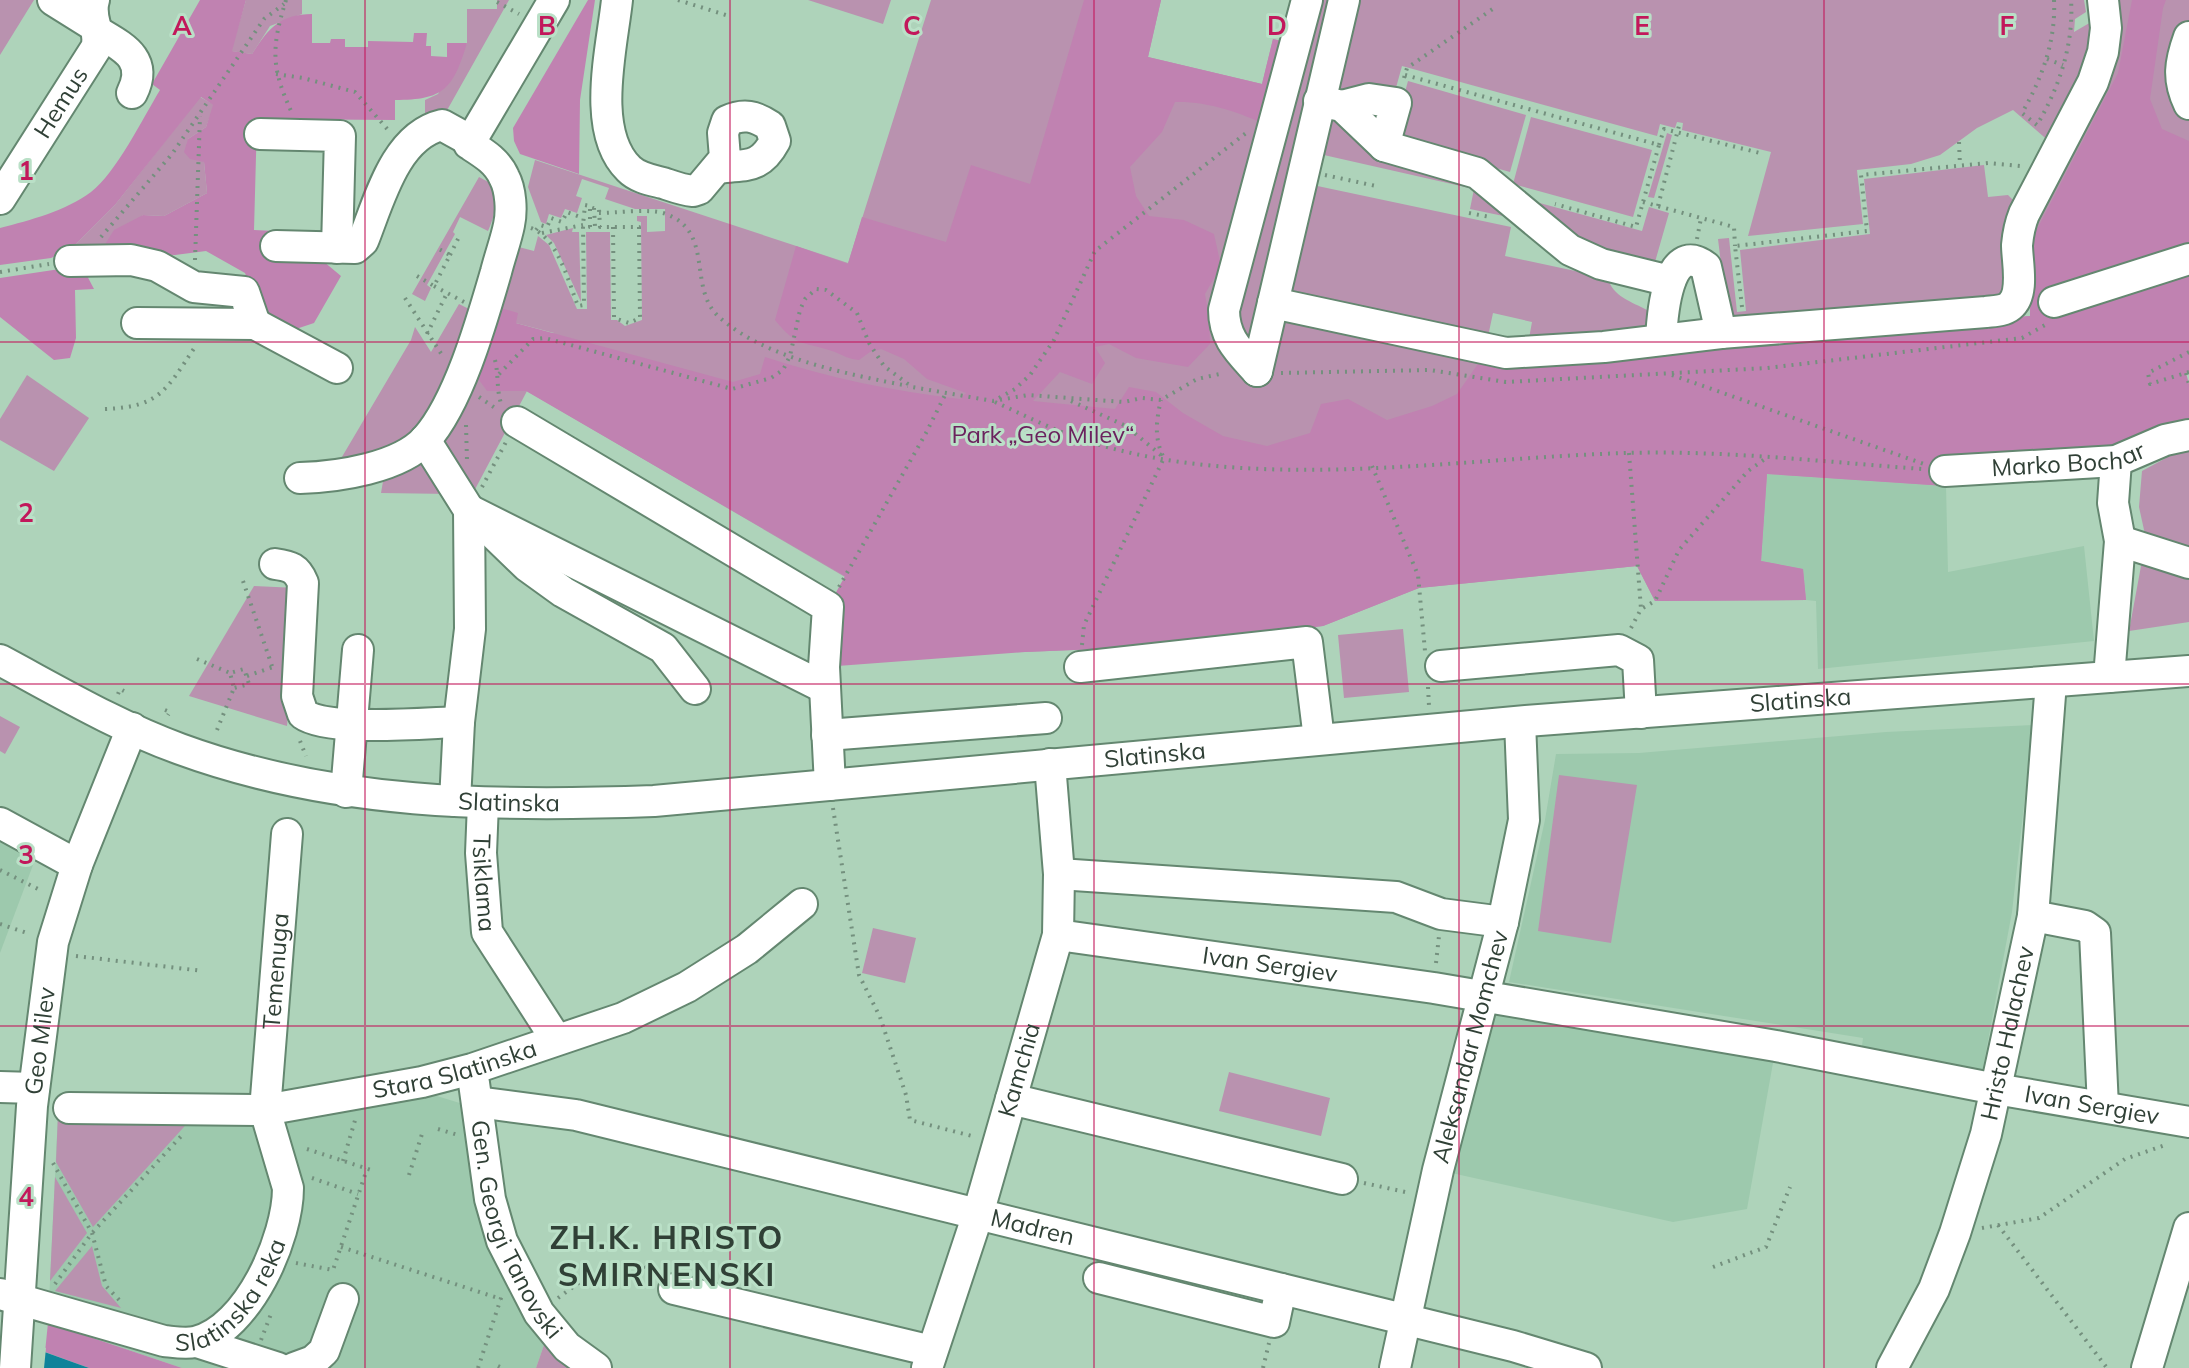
<svg xmlns="http://www.w3.org/2000/svg" width="2189" height="1368" viewBox="0 0 2189 1368" font-family="Mulish,sans-serif">
	<style>
		.built { fill: #9dc9ad }
		.green { fill: #b992af }
		.forest { fill: #c082b1 }
		.water { fill: #0e839a }
		.pier { fill: #aed3ba }
		.lines { fill: none; stroke-linecap: round; stroke-linejoin: round }
		.minor-casing { stroke: #648770; stroke-width: 34 }
		.path { stroke: #74907e; stroke-width: 4; stroke-dasharray: 2 6; stroke-linecap: butt }
		.minor { stroke: #fff; stroke-width: 30 }
		.grid { fill: none; stroke: #c2185b; stroke-width: 2; stroke-opacity: 0.55 }
		.labels { text-anchor: middle; stroke-width: 6; stroke-linejoin: round; paint-order: stroke }
		.street-label { font-size: 24px; fill: #304036; stroke: #bae0c7 }
		.park-label { font-size: 24px; fill: #6b225e; stroke: #bae0c7 }
		.district-label { font-size: 32px; font-weight: bold; letter-spacing: 2px; fill: #304036; stroke: #bae0c7 }
		.grid-label { font-size: 26px; text-anchor: middle; font-weight: bold; fill: #c2185b; stroke: #bae0c7; stroke-width: 6; stroke-linejoin: round; paint-order: stroke }
	</style>
	<rect width="100%" height="100%" fill="#aed3ba"/>
	<g class="built">
		<path d="M1767,474L1946,486L1948,572L2084,546L2094,641L1818,669L1816,601L1806,600L1803,569L1761,561Z"/>
		<path d="M2033,725L2012,912L1982,1073L1861,1054L1863,1038L1509,982L1545,820L1556,754L1639,753L1886,732Z"/>
		<path d="M0,839L36,857L0,953Z"/>
		<path d="M1483,997L1776,1046L1747,1209L1673,1222L1438,1170Z"/>
		<path d="M414,1089L463,1104L508,1281L544,1345L536,1368H182L48,1323L58,1114Z"/>
	</g>
	<g class="green">
		<path d="M0,0H34L0,55Z"/>
		<path d="M246,0H302V14L270,26L252,54L231,51Z"/>
		<path d="M497,0H509L441,121H425V100L438,94L467,43V9H497Z"/>
		<path d="M808,0H891L883,24Z"/>
		<path d="M931,0H1161L1148,57L1262,84L1273,39L1289,43L1317,0H1334L1262,310L1495,361L2030,316L2031,293L2025,238L2114,0H2189V302L1946,486L1767,474L1761,561L1803,569L1806,600L1655,601L1637,566L1419,588L1323,626L1145,647L1025,652L845,577L527,391L472,495L440,445L474,373L554,333L516,323L494,306L511,245L534,251L538,236L549,245L577,309H587L586,232H610L611,320H617L625,326L642,320L641,222L637,221V216H647V232L665,231V209H635L605,199L609,188L582,179L576,196L582,198L577,213L565,209L561,218L549,214L546,224L541,222L528,187L535,160L848,263Z"/>
		<path d="M1352,0H2084L2086,12L2075,19L2074,32L2098,18L2096,43L2051,143L2013,110L1977,128L1940,155L1911,164L1857,170L1863,224L1748,236L1771,152L1682,130L1683,123L1677,122L1675,128L1660,124L1657,136L1402,66L1394,95L1334,92Z"/>
		<path d="M1408,81L1526,115L1510,172L1392,139Z"/>
		<path d="M200,97L214,105L206,127L188,139L204,162L207,193L164,216L143,215L102,249H71L115,205Z"/>
		<path d="M1330,116L1469,181L1527,221L1470,209L1474,189L1315,153Z"/>
		<path d="M1531,117L1652,150L1633,217L1513,184Z"/>
		<path d="M1667,133L1672,135L1654,198L1648,197Z"/>
		<path d="M1984,165L1988,197L2008,195L2016,203L2009,279L2002,299L1732,320L1726,305L1718,239L1729,238L1737,312L1746,311L1740,250L1870,234L1864,179Z"/>
		<path d="M479,177L494,185C497,202 495,216 488,231L460,217L453,232L455,234L427,285L431,288L425,301L412,294Z"/>
		<path d="M1308,184L1511,227L1505,256L1608,278C1612,296 1632,302 1647,310L1650,319L1648,330L1528,344L1532,322L1493,313L1487,341L1284,297Z"/>
		<path d="M1525,201L1536,202L1642,231L1649,207L1669,213L1653,269L1601,257Z"/>
		<path d="M573,228L572,232H579L581,302L554,243L546,235Z"/>
		<path d="M459,304L473,311L452,378L399,453L336,467L411,340L415,327L431,352Z"/>
		<path d="M27,375L89,418L54,471L0,440V419Z"/>
		<path d="M2189,450V622L2129,631L2146,539L2139,507L2142,471L2179,451Z"/>
		<path d="M420,454L451,494L381,493L385,470Z"/>
		<path d="M254,586L297,588L287,726L189,696Z"/>
		<path d="M1403,629L1409,692L1344,698L1338,635Z"/>
		<path d="M0,716L20,727L5,754L0,751Z"/>
		<path d="M1559,775L1637,785L1611,943L1538,931Z"/>
		<path d="M873,928L916,938L905,983L862,973Z"/>
		<path d="M1229,1072L1330,1098L1321,1136L1219,1111Z"/>
		<path d="M58,1114L193,1117L93,1227L56,1162Z"/>
		<path d="M55,1177L87,1233L50,1281Z"/>
		<path d="M92,1246L102,1286L121,1308L55,1291Z"/>
		<path d="M544,1345L576,1368H536Z"/>
	</g>
	<g class="forest">
		<path d="M200,0H246L232,51L252,54C268,29 280,14 312,14V43H330L331,39H345V47H368V41L413,42L414,33H427L426,46H431V56L447,57V43H467C453,89 444,100 395,100V120L257,119L254,230L275,231L288,257L323,261L341,276L314,323L287,332L263,320L245,273L206,251L175,255L106,253L102,249L114,230L143,215L164,216L207,193L204,162L190,159L184,152L188,139L206,127L213,105L201,97L115,205L71,249L51,258L0,265V228C31,220 65,211 91,192C116,173 143,118 160,90L152,84Z"/>
		<path d="M588,0H595L580,100L579,174L520,154L514,141L513,128Z"/>
		<path d="M1084,0H1161L1148,57L1262,84L1273,39L1289,43L1268,126C1240,112 1206,101 1175,102L1162,132L1130,167L1136,196L1149,216L1184,220L1214,234L1221,266L1205,294L1209,317L1210,344L1188,367L1136,358L1109,344L1095,347L1105,363L1092,384L1060,372L1033,401L1115,409L1129,387L1156,392L1183,413L1223,436L1267,446L1310,433L1321,404L1348,399L1387,420L1432,406L1457,394L1482,358L1702,345L2030,316L2031,241L2118,73L2132,0H2166L2163,8L2150,99L2162,129L2189,141V372L2186,373L2189,384V435L2116,461L1946,486L1767,474L1761,561L1803,569L1806,600L1655,601L1637,566L1419,588L1323,626L1145,647L1025,652L824,667L828,607L845,576L526,391H487L474,373L494,306L518,313L516,323L733,382L760,374L765,357C829,378 893,391 960,399L966,393L927,379L904,359L881,349L870,352L859,360C849,359 844,356 835,352C805,341 798,349 775,320L796,246L848,264L862,217L946,242L971,165L1030,184Z"/>
		<path d="M60,269L84,270L94,289L75,290L76,338L70,358L54,360L0,317V278Z"/>
		<path d="M48,1323L182,1368H89L45,1352Z"/>
	</g>
	<path class="water" d="M0,1336L89,1368H3Z"/>
	<path class="pier" d="M0,1332L46,1348L44,1368H0Z"/>
	<g class="lines">
		<defs>
			<g id="minor">
				<path d="M53,0L93,25"/>
				<path d="M617,0C612,48 590,131 629,169C638,178 651,180 663,183C672,186 682,190 693,191L699,189L725,158L723,133L727,121C744,113 755,116 770,126L775,141C760,169 747,164 719,168"/>
				<path d="M1344,0L1273,303L1506,353L1604,347L1721,333L1986,312C1994,311 2004,311 2010,306C2025,294 2017,262 2017,245C2018,234 2020,224 2024,214L2093,82L2103,52L2106,28L2103,0"/>
				<path d="M98,32C123,47 149,59 132,93"/>
				<path d="M2189,37C2180,62 2177,79 2189,104"/>
				<path d="M1319,101L1342,106L1384,146L1477,173L1570,250L1601,264L1670,281"/>
				<path d="M1342,106L1369,99L1396,103L1384,146"/>
				<path d="M260,134L340,136L337,248"/>
				<path id="s1" d="M0,199L96,48C102,31 88,19 94,0"/>
				<path d="M276,246L355,248L363,241C379,201 395,136 442,125L471,141"/>
				<path d="M70,261L131,260L157,266L194,287L244,292L255,324"/>
				<path d="M2054,302L2189,259"/>
				<path d="M137,323L255,324L337,368"/>
				<path d="M1661,340C1662,319 1667,237 1706,267L1721,333"/>
				<path d="M1257,371C1239,351 1224,338 1224,310L1307,0"/>
				<path d="M1257,371L1273,303"/>
				<path d="M517,422L828,607L824,667L830,785"/>
				<path d="M425,440L469,510L527,566L563,592L663,648L695,689"/>
				<path id="s2" d="M1945,471L2116,461L2165,440L2189,435"/>
				<path d="M300,478C337,477 400,468 426,439C459,402 482,320 496,272C500,256 506,240 509,225C512,211 511,190 504,177C497,161 483,153 469,144L554,0"/>
				<path d="M469,510L825,688"/>
				<path d="M2120,541L2189,563"/>
				<path d="M275,564C290,566 297,568 303,583L297,696L303,714C328,732 425,723 459,722"/>
				<path id="s3" d="M0,660C58,691 117,726 180,749C333,805 493,807 654,801L1526,721L2189,671"/>
				<path d="M1441,666L1619,650L1638,660L1641,713"/>
				<path d="M1080,667L1307,642L1319,739"/>
				<path d="M2109,677L2120,541L2113,503L2116,461"/>
				<path d="M827,735L1046,718"/>
				<path d="M346,792L358,650"/>
				<path d="M455,801L459,722L470,629L469,510"/>
				<path id="s4" d="M483,803L481,853L487,932L556,1039"/>
				<path d="M0,823L77,865"/>
				<path d="M1059,874L1396,897L1441,914L1503,922"/>
				<path d="M2033,916L2085,926L2095,933L2103,1107"/>
				<path id="s5" d="M1058,935L1434,988L1776,1046L1996,1089L2189,1122"/>
				<path id="s6" d="M474,1083L490,1199L502,1241L539,1313L567,1347L596,1368"/>
				<path d="M0,1087L34,1088"/>
				<path d="M1011,1099L1342,1179"/>
				<path id="s7" d="M477,1102L576,1115L1513,1346L1586,1368"/>
				<path id="s8" d="M69,1108L265,1110L422,1082L472,1069L623,1018L687,987L747,949L802,904"/>
				<path d="M1099,1278L1274,1322L1281,1289"/>
				<path d="M674,1289L932,1351"/>
				<path id="s9" d="M0,1294L164,1341C174,1342 185,1344 195,1342C249,1329 288,1237 288,1188L265,1110L287,834"/>
				<path d="M197,1342L278,1368"/>
				<path id="s10" d="M15,1368L32,1106L53,942L77,865L132,728"/>
				<path d="M294,1368L313,1361L324,1351L343,1299"/>
				<path id="s11" d="M927,1368L978,1214L1058,935L1059,874L1050,764"/>
				<path id="s12" d="M1395,1368L1438,1170L1503,922L1524,820L1520,722"/>
				<path id="s13" d="M1892,1368L1934,1289L1955,1233L1986,1134L2033,916L2051,682"/>
				<path d="M2147,1368L2189,1228"/>
			</g>
		</defs>
		<use href="#minor" class="minor-casing"/>
		<g class="path">
			<path d="M286,0C271,48 271,68 292,113"/>
			<path d="M678,0L729,16"/>
			<path d="M2054,0C2056,41 2042,78 2022,113L2037,125C2059,88 2074,44 2071,0"/>
			<path d="M497,2L519,14"/>
			<path d="M2047,59L2063,65"/>
			<path d="M276,74L303,78L355,92L389,131"/>
			<path d="M1405,75L1659,145L1636,227L1555,204"/>
			<path d="M1404,78L1407,68L1497,6"/>
			<path d="M1959,142L1960,166"/>
			<path d="M1659,145L1664,129L1764,154"/>
			<path d="M1325,175L1376,186"/>
			<path d="M1643,202L1734,227L1735,246"/>
			<path d="M1658,206L1680,122"/>
			<path d="M599,213C616,213 651,208 666,214C715,232 687,288 719,317C766,359 848,374 908,386"/>
			<path d="M1469,213L1490,217"/>
			<path d="M531,228C558,238 568,281 578,306L584,305L583,225L585,205L590,206V227H595L594,208L599,209L600,227H639L640,318L629,323L614,318L613,227"/>
			<path d="M536,230L540,225L547,227L551,218L562,222L567,212L583,218"/>
			<path d="M542,233L583,225"/>
			<path d="M101,237L172,154L264,19L284,4"/>
			<path d="M1697,239L1701,218"/>
			<path d="M450,255L459,237"/>
			<path d="M195,260L200,116"/>
			<path d="M0,272L49,264"/>
			<path d="M417,276L434,286L450,255L435,247"/>
			<path d="M434,286L464,302"/>
			<path d="M405,298L444,358"/>
			<path d="M1742,307L1735,246L1867,231L1861,175L1988,163L2021,166"/>
			<path d="M427,334L447,293"/>
			<path d="M2189,352L2148,373L2150,384L2189,372"/>
			<path d="M495,360C499,376 496,391 502,406"/>
			<path d="M1281,373L1430,370L1506,382L1767,368L2022,338L2045,325"/>
			<path d="M2186,373L2189,384"/>
			<path d="M499,374L533,339L545,338L732,389L771,378L783,370L790,356L800,310L805,299L816,289L826,290L857,313L869,343L884,366L912,387L993,401L1028,395L1124,402L1142,398L1161,400L1197,379L1224,373"/>
			<path d="M1672,375L1924,464"/>
			<path d="M479,397L498,410"/>
			<path d="M999,398L1015,389L1030,375L1054,340L1095,251L1246,133"/>
			<path d="M1071,401L1126,426L1162,456"/>
			<path d="M995,402C1026,416 1057,432 1090,442C1256,494 1454,458 1626,453C1724,450 1825,462 1922,469"/>
			<path d="M105,409C160,407 166,390 195,347"/>
			<path d="M466,425L467,460"/>
			<path d="M1629,453L1641,609"/>
			<path d="M1372,466L1418,575L1425,651"/>
			<path d="M482,487L506,442"/>
			<path d="M243,581L273,669"/>
			<path d="M839,587L926,433L946,393"/>
			<path d="M1631,628L1641,609L1655,601L1679,550L1748,471L1765,459"/>
			<path d="M1082,645L1084,625L1164,458C1154,439 1156,421 1161,400"/>
			<path d="M197,659L230,673"/>
			<path d="M247,676L273,667"/>
			<path d="M1428,687L1429,706"/>
			<path d="M118,694L120,689L124,691"/>
			<path d="M165,710L170,712L168,715"/>
			<path d="M217,730L234,688L230,673L244,669L249,684L234,688"/>
			<path d="M300,741L306,756"/>
			<path d="M833,808L859,975L880,1017L906,1095L910,1120L976,1137"/>
			<path d="M0,870L42,891"/>
			<path d="M0,924L30,934"/>
			<path d="M76,956L203,971"/>
			<path d="M1436,963L1439,936"/>
			<path d="M438,1129L458,1135"/>
			<path d="M307,1149L371,1170"/>
			<path d="M343,1161L356,1117"/>
			<path d="M53,1163L92,1233L106,1286L123,1304"/>
			<path d="M409,1175L422,1134"/>
			<path d="M312,1178L358,1194"/>
			<path d="M1364,1183L1410,1193"/>
			<path d="M1998,1225L2107,1368"/>
			<path d="M1982,1228L2039,1218L2125,1159L2168,1144"/>
			<path d="M341,1247L501,1299"/>
			<path d="M296,1263L333,1270L367,1169"/>
			<path d="M1713,1267L1766,1247L1790,1187"/>
			<path d="M55,1284L92,1233L184,1133"/>
			<path d="M558,1298L592,1273L641,1264L656,1275"/>
			<path d="M261,1340L271,1314"/>
			<path d="M498,1366L502,1368"/>
			<path d="M478,1368L502,1295"/>
			<path d="M1263,1368L1269,1343"/>
		</g>
		<use href="#minor" class="minor"/>
	</g>
	<path class="grid" d="M365,0V1368M730,0V1368M1094,0V1368M1459,0V1368M1824,0V1368M0,342H2189M0,684H2189M0,1026H2189"/>
	<g class="labels">
		<g class="street-label">
			<text dy="8" stroke="none"><textPath href="#s1" startOffset="114">Hemus</textPath></text>
			<text dy="8" stroke="none"><textPath href="#s2" startOffset="124">Marko Bochar</textPath></text>
			<text dy="8" stroke="none"><textPath href="#s3" startOffset="1832">Slatinska</textPath></text>
			<text dy="8" stroke="none"><textPath href="#s3" startOffset="1184">Slatinska</textPath></text>
			<text dy="8" stroke="none"><textPath href="#s3" startOffset="536">Slatinska</textPath></text>
			<text dy="8" stroke="none"><textPath href="#s4" startOffset="80">Tsiklama</textPath></text>
			<text dy="8" stroke="none"><textPath href="#s5" startOffset="214">Ivan Sergiev</textPath></text>
			<text dy="8" stroke="none"><textPath href="#s9" startOffset="612">Temenuga</textPath></text>
			<text dy="8" stroke="none"><textPath href="#s13" startOffset="356">Hristo Halachev</textPath></text>
			<text dy="8" stroke="none"><textPath href="#s10" startOffset="328">Geo Milev</textPath></text>
			<text dy="8" stroke="none"><textPath href="#s12" startOffset="330">Aleksandar Momchev</textPath></text>
			<text dy="8" stroke="none"><textPath href="#s8" startOffset="390">Stara Slatinska</textPath></text>
			<text dy="8" stroke="none"><textPath href="#s11" startOffset="312">Kamchia</textPath></text>
			<text dy="8" stroke="none"><textPath href="#s5" startOffset="1048">Ivan Sergiev</textPath></text>
			<text dy="8" stroke="none"><textPath href="#s6" startOffset="154">Gen. Georgi Tanovski</textPath></text>
			<text dy="8" stroke="none"><textPath href="#s7" startOffset="570">Madren</textPath></text>
			<text dy="8" stroke="none"><textPath href="#s9" startOffset="260">Slatinska reka</textPath></text>
		</g>
		<g class="park-label">
			<text x="1043" y="443">Park „Geo Milev“</text>
		</g>
		<g class="district-label">
			<text x="667" y="1249">ZH.K. HRISTO<tspan x="667" dy="37">SMIRNENSKI</tspan></text>
		</g>
	</g>
	<g class="grid-label">
		<text x="182" y="35">A</text>
		<text x="547" y="35">B</text>
		<text x="912" y="35">C</text>
		<text x="1277" y="35">D</text>
		<text x="1642" y="35">E</text>
		<text x="2007" y="35">F</text>
		<text x="26" y="180">1</text>
		<text x="26" y="522">2</text>
		<text x="26" y="864">3</text>
		<text x="26" y="1206">4</text>
	</g>
</svg>
